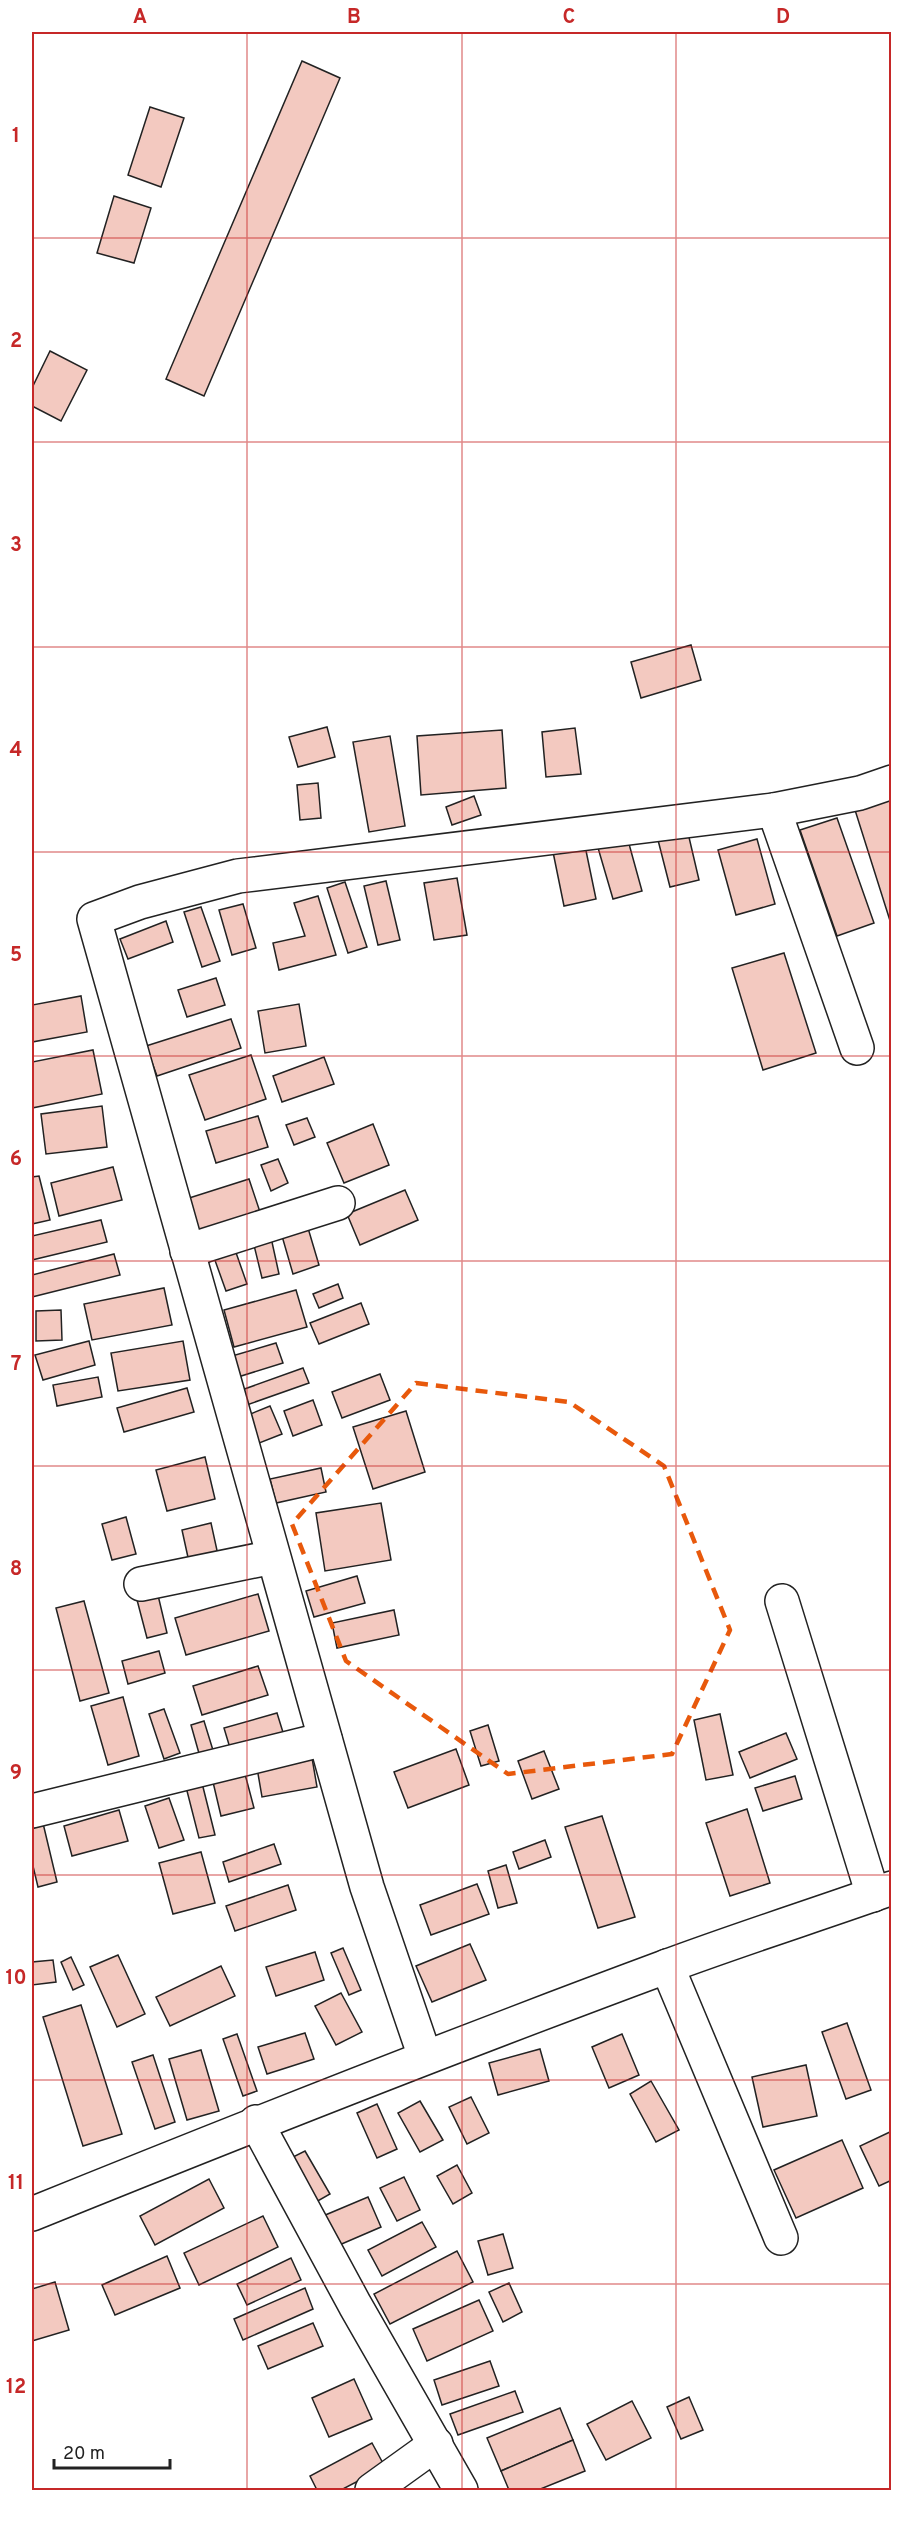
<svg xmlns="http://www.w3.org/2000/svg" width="923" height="2522" viewBox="0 0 923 2522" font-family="Overpass,sans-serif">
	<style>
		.building { fill: #f3c9c0; stroke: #222; stroke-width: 1.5 }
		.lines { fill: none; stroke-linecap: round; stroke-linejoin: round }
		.minor-casing { stroke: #222; stroke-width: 36 }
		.minor { stroke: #fff; stroke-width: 33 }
		.marked { fill: none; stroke: #e8590c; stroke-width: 4.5; stroke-dasharray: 12 8; stroke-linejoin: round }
		.grid { fill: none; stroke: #c62828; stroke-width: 1.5; stroke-opacity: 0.55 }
		.neatline { fill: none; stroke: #c62828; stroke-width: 2 }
		.grid-label { font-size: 20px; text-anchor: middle; font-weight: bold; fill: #c62828 }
	</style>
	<rect width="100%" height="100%" fill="#fff"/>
	<g class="building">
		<path d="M302,61L340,78L204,396L166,379Z"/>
		<path d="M150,107L184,118L161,187L128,175Z"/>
		<path d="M114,196L151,208L134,263L97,253Z"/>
		<path d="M50,351L87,370L61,421L32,406V388Z"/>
		<path d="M691,645L701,680L641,698L631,662Z"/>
		<path d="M327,727L335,757L298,767L289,737Z"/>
		<path d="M575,728L581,774L546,777L542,732Z"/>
		<path d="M502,730L506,788L421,795L417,736Z"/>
		<path d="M390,736L405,826L369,832L353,742Z"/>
		<path d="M318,783L321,818L300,820L297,785Z"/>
		<path d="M474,796L481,815L452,825L446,807Z"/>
		<path d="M892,799V927L855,810Z"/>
		<path d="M837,818L874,923L837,936L800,830Z"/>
		<path d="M626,833L642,891L613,899L596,841Z"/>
		<path d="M688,833L699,880L670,887L658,840Z"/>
		<path d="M757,839L775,904L736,915L718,850Z"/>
		<path d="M584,841L596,899L564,906L552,847Z"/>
		<path d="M457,878L467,935L434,940L424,883Z"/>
		<path d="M386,881L400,940L378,945L364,886Z"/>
		<path d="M345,882L367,947L348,953L327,888Z"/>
		<path d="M318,896L336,955L279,970L273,943L305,936L294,903Z"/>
		<path d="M243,904L256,948L232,955L219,910Z"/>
		<path d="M201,907L220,961L202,967L184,912Z"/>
		<path d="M166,921L173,942L128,959L120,939Z"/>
		<path d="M784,953L816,1053L763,1070L732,968Z"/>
		<path d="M216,978L225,1005L187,1017L178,990Z"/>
		<path d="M81,996L87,1032L32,1042V1005Z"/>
		<path d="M299,1004L306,1046L265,1053L258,1011Z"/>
		<path d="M231,1019L241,1048L157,1076L146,1046Z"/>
		<path d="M93,1050L102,1094L32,1108V1062Z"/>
		<path d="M251,1055L266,1099L205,1120L189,1075Z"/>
		<path d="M324,1057L334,1084L282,1102L273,1076Z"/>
		<path d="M102,1106L107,1147L46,1154L41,1114Z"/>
		<path d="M258,1116L268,1147L216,1163L206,1131Z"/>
		<path d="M307,1118L315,1137L294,1145L286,1125Z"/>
		<path d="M373,1124L389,1165L344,1183L327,1143Z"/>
		<path d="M278,1159L288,1183L271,1191L261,1165Z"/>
		<path d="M113,1167L122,1200L59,1216L51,1183Z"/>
		<path d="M39,1176L50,1220L32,1224V1177Z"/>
		<path d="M249,1179L261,1215L197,1234L186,1199Z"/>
		<path d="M405,1190L418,1220L360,1245L347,1214Z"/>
		<path d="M101,1220L107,1242L32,1260V1236Z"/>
		<path d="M308,1228L319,1265L293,1274L282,1236Z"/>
		<path d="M270,1233L279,1274L262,1278L252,1237Z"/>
		<path d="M233,1244L247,1284L226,1291L212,1252Z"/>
		<path d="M114,1254L120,1275L32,1297V1275Z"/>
		<path d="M338,1284L343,1298L319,1308L313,1294Z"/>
		<path d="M164,1288L172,1325L92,1340L84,1304Z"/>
		<path d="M296,1290L307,1327L234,1347L224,1310Z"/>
		<path d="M361,1303L369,1324L319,1344L310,1323Z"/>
		<path d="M61,1310L62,1340L36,1341V1311Z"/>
		<path d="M89,1341L95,1365L43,1380L35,1355Z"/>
		<path d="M183,1341L190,1380L118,1391L111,1353Z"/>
		<path d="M276,1343L283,1363L238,1377L232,1356Z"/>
		<path d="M303,1368L309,1383L241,1407L236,1392Z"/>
		<path d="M380,1374L390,1400L342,1418L332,1392Z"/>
		<path d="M98,1377L102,1397L57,1406L53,1385Z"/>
		<path d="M187,1388L194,1412L124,1432L117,1408Z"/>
		<path d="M313,1400L322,1425L293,1436L284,1411Z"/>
		<path d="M270,1406L282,1434L254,1445L243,1417Z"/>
		<path d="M406,1411L425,1472L373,1489L353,1427Z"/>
		<path d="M205,1457L215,1499L167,1511L156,1470Z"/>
		<path d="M321,1468L326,1492L276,1503L270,1479Z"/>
		<path d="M381,1503L391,1560L325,1571L316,1513Z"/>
		<path d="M126,1517L136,1554L112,1560L102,1524Z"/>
		<path d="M211,1523L218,1555L189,1562L182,1530Z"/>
		<path d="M357,1576L365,1603L314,1617L306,1591Z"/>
		<path d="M157,1591L167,1633L147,1638L136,1596Z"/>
		<path d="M258,1594L269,1631L186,1655L175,1618Z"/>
		<path d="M84,1601L109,1693L80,1701L56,1608Z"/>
		<path d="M394,1610L399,1635L337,1648L332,1623Z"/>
		<path d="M159,1651L165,1673L128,1684L122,1661Z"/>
		<path d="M258,1666L268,1695L202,1715L193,1686Z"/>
		<path d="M123,1697L139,1756L108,1765L91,1706Z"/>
		<path d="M164,1709L180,1753L164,1759L149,1714Z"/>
		<path d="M277,1713L286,1742L233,1758L224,1728Z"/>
		<path d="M720,1714L733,1775L706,1780L694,1720Z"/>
		<path d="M204,1721L216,1760L202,1764L191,1725Z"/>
		<path d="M488,1725L499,1761L481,1766L470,1731Z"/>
		<path d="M786,1733L797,1759L750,1778L739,1752Z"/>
		<path d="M456,1749L469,1785L408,1808L394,1772Z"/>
		<path d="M544,1751L559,1789L532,1799L518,1761Z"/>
		<path d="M311,1752L317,1787L262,1797L256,1762Z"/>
		<path d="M245,1774L254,1808L221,1816L213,1782Z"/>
		<path d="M795,1776L802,1799L763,1811L755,1788Z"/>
		<path d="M202,1783L215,1835L199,1838L186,1787Z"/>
		<path d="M169,1798L184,1840L159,1848L145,1806Z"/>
		<path d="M747,1809L770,1883L730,1896L706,1823Z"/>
		<path d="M119,1810L128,1841L72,1856L64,1826Z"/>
		<path d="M602,1816L635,1917L598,1928L565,1827Z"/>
		<path d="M42,1819L57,1882L38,1887L32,1862V1821Z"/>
		<path d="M545,1840L551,1857L519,1869L513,1852Z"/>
		<path d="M274,1844L281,1864L229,1882L223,1862Z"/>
		<path d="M201,1852L215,1903L173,1914L159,1863Z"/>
		<path d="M506,1865L517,1903L498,1908L488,1871Z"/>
		<path d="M477,1884L489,1914L431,1935L420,1905Z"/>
		<path d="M288,1885L296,1910L235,1931L226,1906Z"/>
		<path d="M470,1944L486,1980L432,2002L416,1966Z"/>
		<path d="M343,1948L361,1990L349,1995L331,1953Z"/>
		<path d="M315,1952L324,1980L276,1996L266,1967Z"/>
		<path d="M118,1955L145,2014L117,2027L90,1967Z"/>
		<path d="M71,1957L84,1985L73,1990L61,1962Z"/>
		<path d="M53,1960L56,1982L32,1985V1962Z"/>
		<path d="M221,1966L235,1996L170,2026L156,1997Z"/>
		<path d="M341,1993L362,2032L336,2045L315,2006Z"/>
		<path d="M81,2005L122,2134L83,2146L43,2017Z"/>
		<path d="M847,2023L871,2090L846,2099L822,2032Z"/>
		<path d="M305,2033L314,2059L267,2074L258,2047Z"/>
		<path d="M237,2034L257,2091L243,2096L223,2039Z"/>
		<path d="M622,2034L639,2075L609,2088L592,2047Z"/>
		<path d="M540,2049L549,2081L498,2095L489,2063Z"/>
		<path d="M201,2050L219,2111L187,2120L169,2059Z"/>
		<path d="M153,2055L175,2122L155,2129L132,2062Z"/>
		<path d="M806,2065L817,2116L763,2127L752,2077Z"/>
		<path d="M651,2081L679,2130L656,2142L630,2094Z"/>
		<path d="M471,2097L489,2133L467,2144L449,2107Z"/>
		<path d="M420,2101L443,2140L420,2152L398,2113Z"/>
		<path d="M377,2104L397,2149L377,2158L357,2113Z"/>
		<path d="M892,2131V2180L879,2186L860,2146Z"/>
		<path d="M842,2140L863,2188L796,2218L774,2170Z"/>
		<path d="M305,2151L330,2194L316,2202L291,2158Z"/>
		<path d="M457,2165L472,2193L453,2204L437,2176Z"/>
		<path d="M404,2177L420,2210L397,2221L380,2188Z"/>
		<path d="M209,2179L224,2208L155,2245L140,2216Z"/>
		<path d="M368,2197L381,2227L337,2246L323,2216Z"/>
		<path d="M263,2216L278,2247L199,2285L184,2253Z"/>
		<path d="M422,2222L436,2247L382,2276L368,2250Z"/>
		<path d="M503,2234L513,2268L488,2275L478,2241Z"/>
		<path d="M457,2251L473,2282L390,2324L374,2294Z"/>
		<path d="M167,2256L180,2288L115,2315L102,2285Z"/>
		<path d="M291,2258L301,2280L247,2305L237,2284Z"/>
		<path d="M55,2282L69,2330L32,2341V2289Z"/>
		<path d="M509,2283L522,2312L503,2322L489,2292Z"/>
		<path d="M305,2288L313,2309L243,2340L234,2319Z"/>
		<path d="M479,2300L493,2331L427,2361L413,2329Z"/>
		<path d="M313,2323L323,2346L268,2369L258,2346Z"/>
		<path d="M490,2361L499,2386L442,2405L434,2380Z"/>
		<path d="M354,2379L372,2419L329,2437L312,2398Z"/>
		<path d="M515,2391L523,2412L458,2435L450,2414Z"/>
		<path d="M689,2397L703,2430L681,2439L667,2407Z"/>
		<path d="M632,2401L651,2438L606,2460L587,2424Z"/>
		<path d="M560,2408L573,2440L501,2471L487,2438Z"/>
		<path d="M573,2440L585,2471L538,2490H509L501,2471Z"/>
		<path d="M372,2443L385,2467L341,2490H317L310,2476Z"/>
	</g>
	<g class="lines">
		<defs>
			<g id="minor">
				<path d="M774,810L857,1048"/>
				<path d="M187,1251L338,1203"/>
				<path d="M141,1584L273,1557"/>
				<path d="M782,1601L873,1895"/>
				<path d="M32,1811L325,1739"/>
				<path d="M667,1966L781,2238"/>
				<path d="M425,2057L367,1887L94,919L140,902L238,876L774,810L860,793L892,782"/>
				<path d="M256,2122L355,2305L461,2490"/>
				<path d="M32,2214C242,2129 452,2046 665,1967C740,1939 816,1915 892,1888"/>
				<path d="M372,2490L436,2444"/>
			</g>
		</defs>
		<use href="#minor" class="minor-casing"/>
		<use href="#minor" class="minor"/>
	</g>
	<path class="marked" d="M416,1383L569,1402L664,1466L730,1630L672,1754L508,1774L346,1661L292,1524Z"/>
	<path class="grid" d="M247,32V2490M462,32V2490M676,32V2490M32,238H892M32,442H892M32,647H892M32,852H892M32,1056H892M32,1261H892M32,1466H892M32,1670H892M32,1875H892M32,2080H892M32,2284H892"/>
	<rect width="923" height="2522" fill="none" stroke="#ffffff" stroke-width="66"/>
	<path d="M54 2459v9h116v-9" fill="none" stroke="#222222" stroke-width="3"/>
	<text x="63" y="2459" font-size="18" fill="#222222" stroke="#ffffff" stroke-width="4.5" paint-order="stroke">20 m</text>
	<rect x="33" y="33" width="857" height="2456" class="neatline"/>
	<g class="grid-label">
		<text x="140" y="23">A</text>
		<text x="354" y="23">B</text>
		<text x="569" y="23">C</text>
		<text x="783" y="23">D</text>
		<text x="16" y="142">1</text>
		<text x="16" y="347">2</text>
		<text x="16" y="551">3</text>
		<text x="16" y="756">4</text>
		<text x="16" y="961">5</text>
		<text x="16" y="1165">6</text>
		<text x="16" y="1370">7</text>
		<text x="16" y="1575">8</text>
		<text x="16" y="1779">9</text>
		<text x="16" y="1984">10</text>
		<text x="16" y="2189">11</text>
		<text x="16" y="2393">12</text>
	</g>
</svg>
